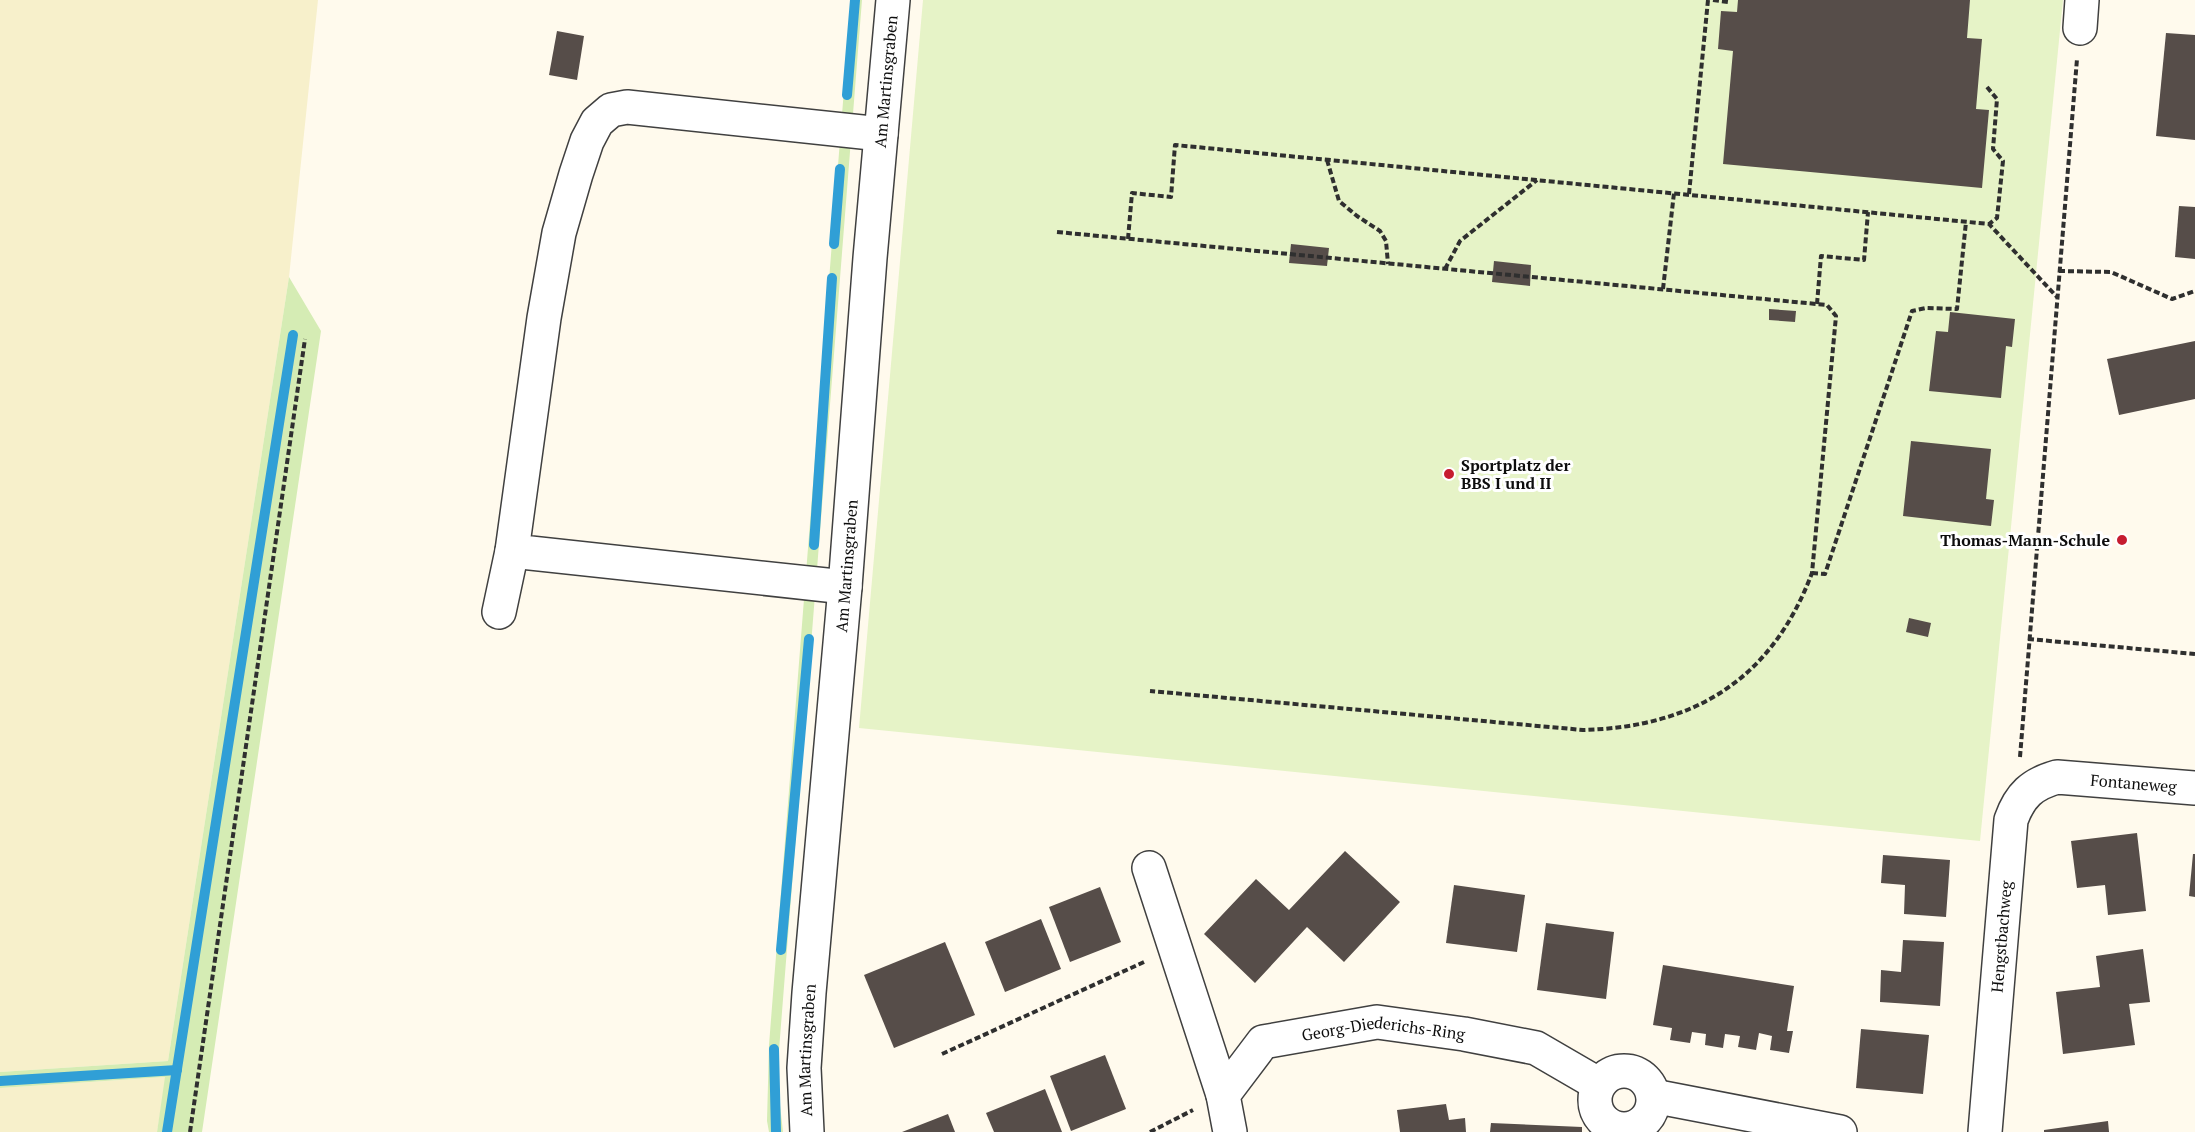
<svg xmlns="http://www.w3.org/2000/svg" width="2195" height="1132" viewBox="0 0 2195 1132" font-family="'PT Serif',serif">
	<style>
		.farmland { fill: #f7f0cb }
		.green { fill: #d5ecb4 }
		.pitch { fill: #e6f3c7 }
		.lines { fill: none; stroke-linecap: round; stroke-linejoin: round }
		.stream { stroke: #309fd6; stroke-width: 10 }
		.building { fill: #564d49 }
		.minor-casing { stroke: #404040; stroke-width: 36 }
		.path { stroke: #2f2f2f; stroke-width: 4; stroke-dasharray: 6 3; stroke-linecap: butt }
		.minor { stroke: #fff; stroke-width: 33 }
		.poi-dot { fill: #c61c2f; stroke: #fff; stroke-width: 2 }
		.labels { text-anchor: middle; stroke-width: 6; stroke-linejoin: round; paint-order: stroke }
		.street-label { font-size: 16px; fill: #0d0d0d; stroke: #fff }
		.poi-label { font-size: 16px; font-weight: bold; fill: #0d0d0d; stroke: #fff; text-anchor: start }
	</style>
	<rect width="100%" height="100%" fill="#fffaed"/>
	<g class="farmland">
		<path d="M0,0H318L289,277L168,1061L0,1072Z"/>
		<path d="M166,1077L157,1132H0V1088Z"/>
	</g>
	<g class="green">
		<path d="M851,0H862L779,1050V1096L783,1132H769L767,1121L769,1045Z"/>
		<path d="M289,277L321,331L202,1132H157L165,1077L0,1088V1072L168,1061Z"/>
	</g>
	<path class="pitch" d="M923,0H2063L1980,841L859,728Z"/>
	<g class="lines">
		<g class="stream">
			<path d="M847,95L855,0"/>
			<path d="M834,244L840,169"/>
			<path d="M814,545L832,278"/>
			<path d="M781,950L809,639"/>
			<path d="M774,1049L776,1132"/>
			<path d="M0,1081L177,1070"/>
			<path d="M167,1132L293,335"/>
		</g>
	</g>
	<g class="building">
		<path d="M1738,0H1970L1967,38L1982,39L1976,109L1989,110L1982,188L1723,164L1733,51L1718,49L1721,11L1737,12Z"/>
		<path d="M557,31L584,36L577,80L549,75Z"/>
		<path d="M2166,33L2195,35V140L2156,136Z"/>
		<path d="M2179,206L2195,207V259L2175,257Z"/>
		<path d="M1291,244L1329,248L1327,266L1289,263Z"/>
		<path d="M1494,261L1531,265L1530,286L1492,282Z"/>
		<path d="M1769,309L1796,311L1795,322L1769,320Z"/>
		<path d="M1950,312L2015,319L2012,347L2006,346L2001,398L1929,391L1936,331L1948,332Z"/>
		<path d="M2195,341V399L2119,415L2107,359Z"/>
		<path d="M1911,441L1991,449L1986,499L1994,500L1991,526L1903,516Z"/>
		<path d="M1909,618L1931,623L1928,637L1906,632Z"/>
		<path d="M2137,833L2146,911L2108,915L2105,885L2077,888L2071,841Z"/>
		<path d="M1345,851L1400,902L1344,962L1307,927L1255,983L1204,934L1256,879L1289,910Z"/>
		<path d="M2193,854H2195V897L2189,896Z"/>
		<path d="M1883,855L1950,860L1946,917L1904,914L1905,885L1881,883Z"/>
		<path d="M1454,885L1525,895L1517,952L1446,943Z"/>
		<path d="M1100,887L1121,942L1070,962L1049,907Z"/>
		<path d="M1041,919L1061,969L1005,992L985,942Z"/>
		<path d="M1546,923L1614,932L1606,999L1537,990Z"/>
		<path d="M1903,940L1944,942L1940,1006L1880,1002L1881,970L1901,972Z"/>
		<path d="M945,942L975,1015L894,1048L864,975Z"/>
		<path d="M2143,949L2150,1002L2129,1004L2135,1045L2063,1054L2056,992L2100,987L2096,956Z"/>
		<path d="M1663,965L1794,986L1787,1031H1793L1789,1053L1770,1050L1772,1036L1759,1033L1756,1050L1738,1047L1740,1036L1725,1034L1723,1048L1705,1045L1706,1034L1692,1032L1690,1043L1670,1040L1672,1028L1653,1025Z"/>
		<path d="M1861,1029L1929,1035L1923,1094L1856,1088Z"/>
		<path d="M1105,1055L1126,1109L1071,1131L1050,1076Z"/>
		<path d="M1045,1089L1062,1132H994L986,1113Z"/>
		<path d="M1446,1104L1449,1120L1465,1118L1466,1132H1400L1397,1110Z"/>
		<path d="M948,1114L955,1132H902Z"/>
		<path d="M2108,1121L2109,1132H2044V1130Z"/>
		<path d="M1491,1123L1582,1127V1132H1490Z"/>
	</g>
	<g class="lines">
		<defs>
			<g id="minor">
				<path d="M2080,28L2082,0"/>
				<path d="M845,587L512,551L544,318L559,233L576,174L587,141L597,122L611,110L627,107L881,134"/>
				<path d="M499,612L512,551"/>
				<path d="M1149,868L1223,1095"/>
				<circle cx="1624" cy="1100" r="29"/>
				<path d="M1653,1096L1840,1132"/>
				<path id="s1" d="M807,1132L804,1068L809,993L845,587L870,258L893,0"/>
				<path id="s2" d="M1230,1132L1223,1095L1263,1042L1377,1022L1464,1034L1536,1048L1598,1084"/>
				<path id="s3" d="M1985,1132L2011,820C2020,795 2032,784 2057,777L2195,788"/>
			</g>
		</defs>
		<use href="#minor" class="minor-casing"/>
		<g class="path">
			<path d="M1713,0L1728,2V0"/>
			<path d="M1987,87L1997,99L1993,149L2003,161L1997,218L1989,224"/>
			<path d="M1327,160L1339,201L1357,216L1380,231L1386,241L1388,264"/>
			<path d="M1689,194L1708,0"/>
			<path d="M1057,232L1827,305L1836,316L1812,573C1772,679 1695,727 1583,730L1150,691"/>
			<path d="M1128,239L1132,193L1171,197L1175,145L1989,224L2057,297"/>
			<path d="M1445,269L1460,241L1537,180"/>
			<path d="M2059,271L2111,272L2172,299L2195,291"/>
			<path d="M1663,289L1674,193"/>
			<path d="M1817,304L1821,256L1864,260L1868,212"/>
			<path d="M1812,573L1825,574L1912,311L1926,308L1957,309L1966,222"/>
			<path d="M2028,639L2195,654"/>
			<path d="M2020,757L2077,59"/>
			<path d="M942,1054L1144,962"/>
			<path d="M190,1132L305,339"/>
			<path d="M1150,1132L1193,1110"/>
		</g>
		<use href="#minor" class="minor"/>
	</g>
	<g class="poi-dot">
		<circle cx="1449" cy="474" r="6"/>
		<circle cx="2122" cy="540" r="6"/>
	</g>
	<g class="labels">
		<g class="street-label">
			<text dy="6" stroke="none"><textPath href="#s1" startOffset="1054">Am Martinsgraben</textPath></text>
			<text dy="6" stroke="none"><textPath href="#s1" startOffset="568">Am Martinsgraben</textPath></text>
			<text dy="6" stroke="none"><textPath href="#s3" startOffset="456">Fontaneweg</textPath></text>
			<text dy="6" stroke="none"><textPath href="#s3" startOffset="196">Hengstbachweg</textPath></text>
			<text dy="6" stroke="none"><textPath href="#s2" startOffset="226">Georg-Diederichs-Ring</textPath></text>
			<text dy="6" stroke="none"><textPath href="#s1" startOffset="82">Am Martinsgraben</textPath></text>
		</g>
		<g class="poi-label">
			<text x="1461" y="471">Sportplatz der<tspan x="1461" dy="18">BBS I und II</tspan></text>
			<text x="2110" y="546" text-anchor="end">Thomas-Mann-Schule</text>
		</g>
	</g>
</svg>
